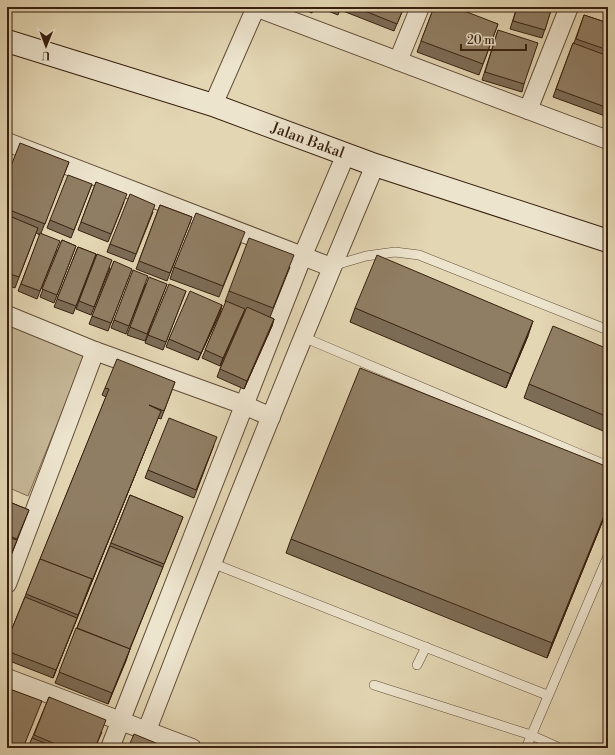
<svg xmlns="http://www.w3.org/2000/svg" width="615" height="755" viewBox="0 0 615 755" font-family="'Libre Bodoni',serif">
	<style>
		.green { fill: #c6b797; stroke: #7e6b53 }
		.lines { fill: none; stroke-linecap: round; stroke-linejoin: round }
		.lane-casing { stroke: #624d38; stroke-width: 10 }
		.street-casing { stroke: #624d38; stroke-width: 20 }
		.secondary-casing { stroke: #371f0f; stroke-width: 24 }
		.lane { stroke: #ede4ce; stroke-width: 9 }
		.street { stroke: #ede4ce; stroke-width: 18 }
		.secondary { stroke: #ede4ce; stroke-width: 22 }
		.wall { fill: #7c6c56; stroke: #371f0f }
		.shaded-wall { fill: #655846; stroke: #371f0f }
		.building { fill: #907e64; stroke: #371f0f }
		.labels { text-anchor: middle; stroke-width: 3.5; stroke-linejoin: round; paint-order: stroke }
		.street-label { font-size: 15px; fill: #371f0f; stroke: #ede4ce }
	</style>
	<rect width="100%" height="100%" fill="#e3d6b3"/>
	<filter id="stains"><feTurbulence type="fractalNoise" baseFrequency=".005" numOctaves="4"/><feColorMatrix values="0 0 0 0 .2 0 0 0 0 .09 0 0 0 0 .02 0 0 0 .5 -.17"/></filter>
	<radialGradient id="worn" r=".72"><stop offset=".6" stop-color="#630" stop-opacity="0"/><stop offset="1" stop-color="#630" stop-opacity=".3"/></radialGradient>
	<path class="green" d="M7,322L86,353L28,496L7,487Z"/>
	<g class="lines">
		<defs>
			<g id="lane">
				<path d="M332,266L366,256L395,252L419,255L608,330"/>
				<path d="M303,337L608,466"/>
				<path d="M212,563L547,695"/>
				<path d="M417,665L426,647"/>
				<path d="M374,685L531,735L560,748"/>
				<path d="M526,748L608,556"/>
			</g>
			<g id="street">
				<path d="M255,7L608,140"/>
				<path d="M398,61L420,7"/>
				<path d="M213,105L256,7"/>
				<path d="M528,110L569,7"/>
				<path d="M7,142L331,267"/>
				<path d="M7,315L95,351L244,405L271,417"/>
				<path d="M7,584L95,351"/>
				<path d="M7,678L192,748"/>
				<path d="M147,730C220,540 296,352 375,165"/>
				<path d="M110,748L303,255L346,154"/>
			</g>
			<g id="secondary">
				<path id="s1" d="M7,41L213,105L375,165L608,241"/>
			</g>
		</defs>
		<use href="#lane" class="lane-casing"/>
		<use href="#street" class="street-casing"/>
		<use href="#secondary" class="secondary-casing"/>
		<use href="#lane" class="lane"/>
		<use href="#street" class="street"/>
		<use href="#secondary" class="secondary"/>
	</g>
	<g class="wall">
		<path d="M297,7H315L312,13Z"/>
		<path d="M318,7H341L338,15Z"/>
		<path d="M344,7H404L394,31L343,11Z"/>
		<path d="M434,7L498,24L479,75L417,52Z"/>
		<path d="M517,7H552L542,38L510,29Z"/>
		<path d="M584,15L608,23V117L553,97L573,43H574Z"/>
		<path d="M498,30L524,84L522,92L482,80Z"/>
		<path d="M69,162L41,233L57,249L37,299L18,291L40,235L36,233L15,288L7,285V176Z"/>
		<path d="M96,182L124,202L108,242L78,230Z"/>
		<path d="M92,184L71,238L47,228L50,220Z"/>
		<path d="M160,205L192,217L167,281L136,269Z"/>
		<path d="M153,212L133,262L107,252L110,244Z"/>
		<path d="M62,240L76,246L54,303L40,297Z"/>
		<path d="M241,243L219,297L170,279L174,267Z"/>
		<path d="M78,247L96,254L73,314L54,307Z"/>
		<path d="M97,254L110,268L91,315L76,309Z"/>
		<path d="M114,261L129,276L108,331L89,324Z"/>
		<path d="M290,267L270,317L274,319L272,326L244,389L217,377L220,369L246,310H244L220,366L202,358L226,302H225L229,291Z"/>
		<path d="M146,284L126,334L111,328L114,320Z"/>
		<path d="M167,284L145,341L127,335L130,327Z"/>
		<path d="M186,291L163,350L145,343L148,335Z"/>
		<path d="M222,305L220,313L198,360L166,347L169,339Z"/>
		<path d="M355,308L528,336L506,388L350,322Z"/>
		<path d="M608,349V433L524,398L529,384Z"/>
		<path d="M175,382L161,419L158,418L53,678L7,660V641L106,397L102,395L105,388Z"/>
		<path d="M214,445L194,498L145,478L148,470Z"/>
		<path d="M608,467V508L547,658L286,553L291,539Z"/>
		<path d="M130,495L183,517L108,704L55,683Z"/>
		<path d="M7,501L29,510L7,566Z"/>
		<path d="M49,697L102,732L95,748H28Z"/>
	</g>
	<g class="shaded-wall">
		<path d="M222,305L220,313L198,360L201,353Z"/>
		<path d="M245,309L242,317L220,366L223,358Z"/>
		<path d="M274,319L272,326L244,389L247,381Z"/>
		<path d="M533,321L528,336L506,388L511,374Z"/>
		<path d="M158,418L53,678L56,670Z"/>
		<path d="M608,506V508L547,658L552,643Z"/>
		<path d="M130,649L126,661L108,704L112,693Z"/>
	</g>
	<g class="building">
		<path d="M355,7H404L397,24Z"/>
		<path d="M434,7H454L498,24L483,64L421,41Z"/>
		<path d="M517,7H552L545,30L513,21Z"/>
		<path d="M584,15L608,23V50L576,39Z"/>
		<path d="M498,30L538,43L524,84L485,72Z"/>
		<path d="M573,43L608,56V108L556,89Z"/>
		<path d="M20,143L69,162L45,224L7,209V176Z"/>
		<path d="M68,175L92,184L74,230L50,220Z"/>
		<path d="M96,182L127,194L111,234L81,222Z"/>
		<path d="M130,194L155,205L136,254L110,244Z"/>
		<path d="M160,205L192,217L170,273L139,261Z"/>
		<path d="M196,213L245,232L223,286L174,267Z"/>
		<path d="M7,215L38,228L19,277L7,273Z"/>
		<path d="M40,233L60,241L40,291L21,284Z"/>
		<path d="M249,238L294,255L273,308L229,291Z"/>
		<path d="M62,240L76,246L57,295L42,289Z"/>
		<path d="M78,247L96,254L76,306L57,299Z"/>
		<path d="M97,254L112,260L94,307L79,301Z"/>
		<path d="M377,255L533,321L511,374L355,308Z"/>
		<path d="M114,261L132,269L111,323L92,316Z"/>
		<path d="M133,270L148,276L129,326L114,320Z"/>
		<path d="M149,277L167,284L147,334L130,327Z"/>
		<path d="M169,284L186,291L166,342L148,335Z"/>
		<path d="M190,291L222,305L201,353L169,339Z"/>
		<path d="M226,301L245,309L223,358L205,350Z"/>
		<path d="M247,307L274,319L247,381L220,369Z"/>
		<path d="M553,326L608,349V417L529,384Z"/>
		<path d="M117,359L175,382L164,411L149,405L161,411L91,583L92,579L40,559L109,389L105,388Z"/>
		<path d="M360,368L608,467V506L552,643L291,539Z"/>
		<path d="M169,418L217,437L196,490L148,470Z"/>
		<path d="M130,495L183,517L164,564L111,543Z"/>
		<path d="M7,501L29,510L17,539L7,535Z"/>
		<path d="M7,537L17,540L7,565Z"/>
		<path d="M110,546L163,567L128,653L130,649L77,628Z"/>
		<path d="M40,559L92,579L78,615L26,594Z"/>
		<path d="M25,597L77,618L56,670L7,651V641Z"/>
		<path d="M76,628L130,649L112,693L59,672Z"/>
		<path d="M7,688L42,701L23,748H7Z"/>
		<path d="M49,697L106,720L95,748H65L34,735Z"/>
		<path d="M134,734L168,748H128Z"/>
		<path d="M32,738L57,748H28Z"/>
		<path d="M569,743L581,748H567Z"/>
	</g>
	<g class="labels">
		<g class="street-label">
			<text dy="5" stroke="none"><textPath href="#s1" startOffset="317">Jalan Bakal</textPath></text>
		</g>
	</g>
	<rect width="615" height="755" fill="none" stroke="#e3d6b3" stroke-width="24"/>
	<rect x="8" y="8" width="599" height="739" fill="none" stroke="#371f0f" stroke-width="2"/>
	<rect x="12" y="12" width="591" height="731" fill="none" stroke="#371f0f"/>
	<g transform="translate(46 46) rotate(181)" stroke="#ede4ce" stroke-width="3" paint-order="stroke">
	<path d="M0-3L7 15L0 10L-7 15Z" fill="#371f0f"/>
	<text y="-6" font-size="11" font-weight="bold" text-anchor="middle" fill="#371f0f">U</text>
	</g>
	<path d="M461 44v6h65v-6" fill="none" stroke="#371f0f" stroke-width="2"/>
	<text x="467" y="44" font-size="12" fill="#371f0f" stroke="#ede4ce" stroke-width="3" paint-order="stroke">20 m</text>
	<rect width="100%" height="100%" filter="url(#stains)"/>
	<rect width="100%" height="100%" fill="url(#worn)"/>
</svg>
